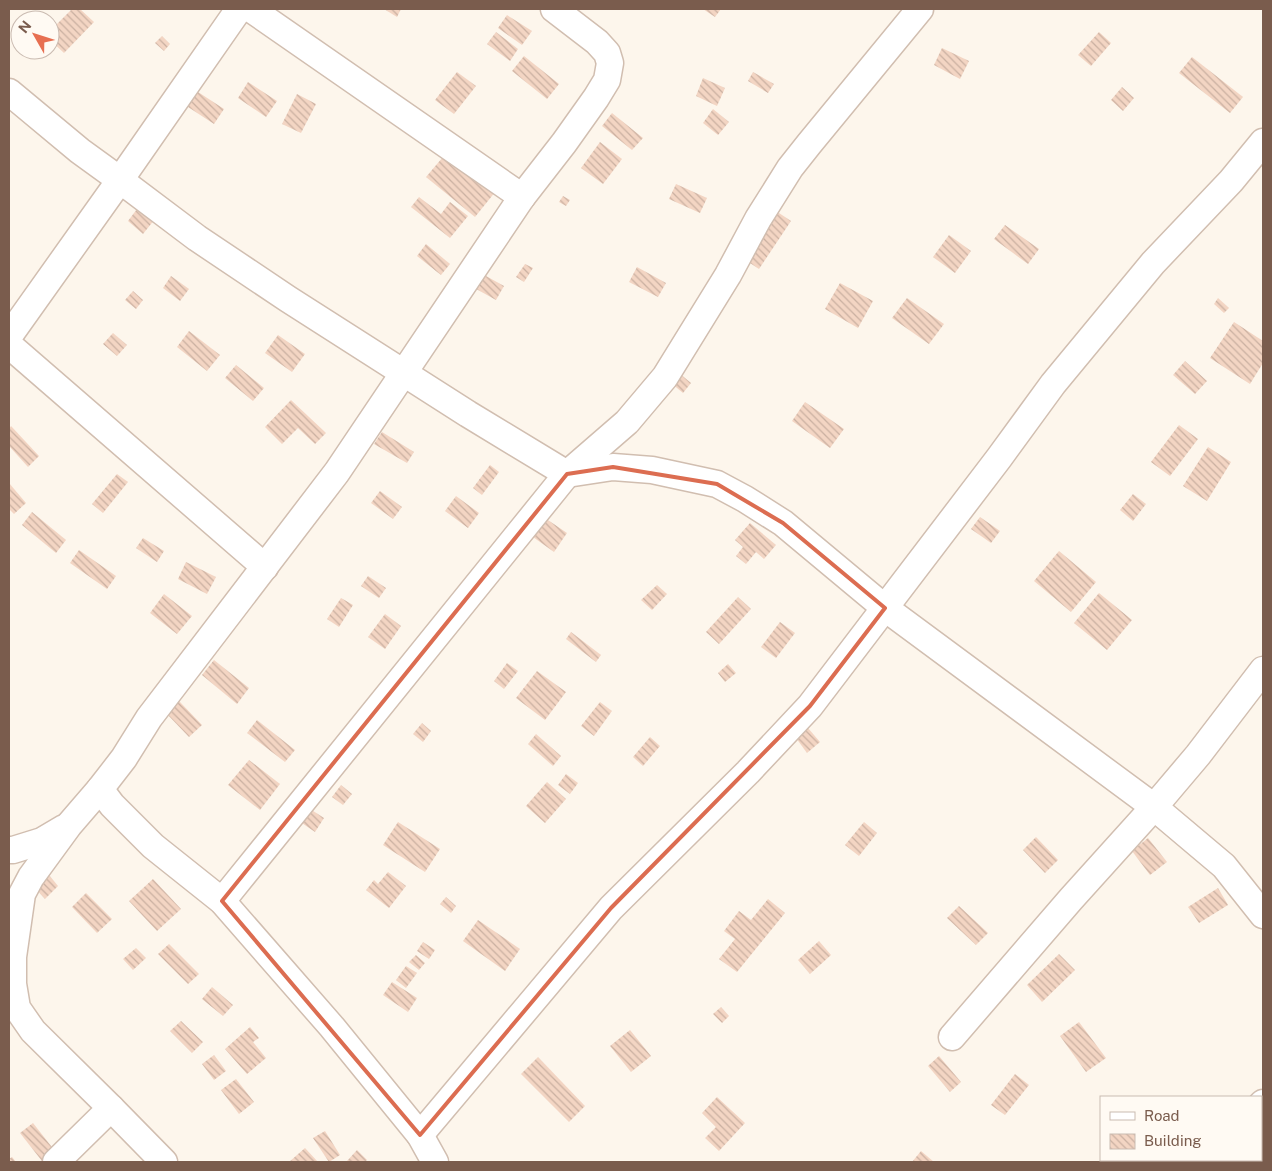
<svg xmlns="http://www.w3.org/2000/svg" width="1272" height="1171" viewBox="0 0 1272 1171" font-family="'Public Sans',sans-serif">
	<style>
		.building { fill: url(#building-back-hatch) }
		.lines { fill: none; stroke-linecap: round; stroke-linejoin: round }
		.street-casing { stroke: #d1beb0; stroke-width: 29 }
		.street { stroke: #fff; stroke-width: 26 }
		.marked { fill: none; stroke: #dc6d51; stroke-width: 4; stroke-linejoin: round }
	</style>
	<defs>
		<pattern id="building-back-hatch" width="6" height="6" patternUnits="userSpaceOnUse" patternTransform="scale(1.25)"><rect width="6" height="6" fill="#f3d5c3"/><path d="M-1 5l2 2M0 0l6 6M5-1l2 2" fill="none" stroke="#cab0a1"/></pattern>
	</defs>
	<rect width="100%" height="100%" fill="#fdf6ec"/>
	<g class="building">
		<path d="M72,9H80L94,22L64,53L50,40V31Z"/>
		<path d="M384,9H401L397,17Z"/>
		<path d="M703,9H721L715,17Z"/>
		<path d="M507,15L532,31L522,45L498,28Z"/>
		<path d="M496,32L518,49L510,61L487,44Z"/>
		<path d="M1099,32L1111,43L1091,66L1078,55Z"/>
		<path d="M162,36L170,44L164,51L155,43Z"/>
		<path d="M942,48L969,61L960,79L934,65Z"/>
		<path d="M524,56L559,84L547,99L512,71Z"/>
		<path d="M1192,57L1243,97L1230,113L1179,73Z"/>
		<path d="M457,72L476,86L454,114L435,100Z"/>
		<path d="M753,72L774,84L768,93L748,81Z"/>
		<path d="M703,78L725,88L717,106L696,96Z"/>
		<path d="M248,82L277,101L266,117L238,98Z"/>
		<path d="M1122,87L1134,98L1123,111L1111,100Z"/>
		<path d="M195,90L224,109L214,124L185,105Z"/>
		<path d="M297,94L316,104L301,133L282,124Z"/>
		<path d="M713,109L729,122L718,135L703,123Z"/>
		<path d="M612,113L643,138L632,150L602,126Z"/>
		<path d="M600,142L622,159L603,184L581,168Z"/>
		<path d="M448,151L496,191L475,217L426,177Z"/>
		<path d="M676,184L707,198L700,213L669,199Z"/>
		<path d="M563,196L570,200L566,206L559,202Z"/>
		<path d="M419,197L441,214L450,202L468,216L450,238L411,207Z"/>
		<path d="M143,201L159,214L143,234L128,221Z"/>
		<path d="M776,211L791,221L759,269L744,259Z"/>
		<path d="M1005,225L1039,249L1028,264L994,239Z"/>
		<path d="M949,235L971,251L955,273L933,257Z"/>
		<path d="M426,244L450,264L441,275L417,256Z"/>
		<path d="M525,264L533,268L524,282L516,277Z"/>
		<path d="M637,267L666,283L658,297L629,282Z"/>
		<path d="M477,271L504,286L496,300L469,285Z"/>
		<path d="M171,276L189,289L180,301L163,288Z"/>
		<path d="M840,283L873,301L858,328L825,309Z"/>
		<path d="M133,291L143,300L136,309L125,300Z"/>
		<path d="M907,298L944,324L929,344L892,318Z"/>
		<path d="M1218,298L1229,308L1224,313L1214,304Z"/>
		<path d="M1234,322L1263,341V363L1250,384L1210,358Z"/>
		<path d="M189,331L220,355L207,371L177,347Z"/>
		<path d="M113,333L127,345L117,356L103,344Z"/>
		<path d="M278,335L305,354L292,372L265,353Z"/>
		<path d="M1185,361L1207,381L1195,394L1173,375Z"/>
		<path d="M236,365L264,388L253,401L225,378Z"/>
		<path d="M679,373L691,383L683,393L671,383Z"/>
		<path d="M291,400L326,433L315,444L298,428L282,444L265,427Z"/>
		<path d="M805,402L844,429L830,448L792,421Z"/>
		<path d="M1179,425L1198,439L1170,476L1151,462Z"/>
		<path d="M11,426L39,456L28,467L9,446V429Z"/>
		<path d="M382,432L414,452L407,463L374,444Z"/>
		<path d="M1208,447L1231,462L1207,501L1183,486Z"/>
		<path d="M490,465L499,472L482,495L473,488Z"/>
		<path d="M117,474L128,482L103,513L92,504Z"/>
		<path d="M9,483L26,503L14,514L9,509Z"/>
		<path d="M380,491L402,507L393,519L371,503Z"/>
		<path d="M1133,494L1146,504L1133,521L1120,510Z"/>
		<path d="M456,496L479,513L468,528L445,511Z"/>
		<path d="M32,512L66,540L56,553L22,525Z"/>
		<path d="M539,514L567,533L554,552L526,532Z"/>
		<path d="M980,517L1000,531L991,543L971,529Z"/>
		<path d="M750,523L776,545L764,559L756,552L746,564L736,556L743,547L735,540Z"/>
		<path d="M143,538L164,551L157,562L136,548Z"/>
		<path d="M79,550L116,576L107,589L70,563Z"/>
		<path d="M1059,551L1096,582L1071,612L1034,581Z"/>
		<path d="M186,562L216,577L207,594L178,579Z"/>
		<path d="M368,576L386,588L379,598L361,586Z"/>
		<path d="M657,585L667,594L652,610L641,600Z"/>
		<path d="M1099,593L1132,620L1107,650L1074,623Z"/>
		<path d="M164,594L192,616L177,634L150,613Z"/>
		<path d="M738,597L751,609L719,644L706,632Z"/>
		<path d="M341,598L353,605L339,627L327,619Z"/>
		<path d="M385,614L401,626L385,649L368,637Z"/>
		<path d="M780,622L795,633L776,658L761,647Z"/>
		<path d="M571,632L601,655L596,662L566,639Z"/>
		<path d="M214,660L249,688L237,704L202,675Z"/>
		<path d="M507,663L518,671L504,689L494,681Z"/>
		<path d="M728,664L736,673L725,682L718,673Z"/>
		<path d="M537,671L566,692L545,720L516,698Z"/>
		<path d="M179,701L202,725L189,737L166,713Z"/>
		<path d="M600,702L612,711L594,736L581,726Z"/>
		<path d="M257,720L295,750L285,762L247,733Z"/>
		<path d="M422,723L431,731L423,742L413,734Z"/>
		<path d="M808,728L820,742L807,753L796,738Z"/>
		<path d="M536,734L561,756L553,766L528,744Z"/>
		<path d="M650,737L660,746L643,766L633,757Z"/>
		<path d="M249,760L280,784L260,810L228,785Z"/>
		<path d="M566,774L578,783L570,794L558,785Z"/>
		<path d="M547,782L566,799L545,823L526,806Z"/>
		<path d="M341,785L352,794L343,805L332,797Z"/>
		<path d="M304,805L324,818L315,832L296,819Z"/>
		<path d="M398,822L440,849L425,872L383,845Z"/>
		<path d="M864,822L877,833L859,856L845,845Z"/>
		<path d="M1036,837L1058,860L1045,873L1023,850Z"/>
		<path d="M1148,838L1167,862L1150,875L1132,851Z"/>
		<path d="M388,872L406,886L389,908L366,890L374,880L378,884Z"/>
		<path d="M49,875L58,886L45,899L35,888Z"/>
		<path d="M153,879L181,909L157,931L129,901Z"/>
		<path d="M1218,888L1228,905L1199,923L1188,907Z"/>
		<path d="M86,893L112,919L97,933L72,907Z"/>
		<path d="M446,897L456,906L451,913L440,904Z"/>
		<path d="M768,899L785,913L737,972L719,959L735,939L724,931L739,911L751,920Z"/>
		<path d="M959,906L988,933L976,945L947,918Z"/>
		<path d="M478,920L520,949L505,971L463,941Z"/>
		<path d="M819,941L831,955L810,974L798,960Z"/>
		<path d="M423,942L435,950L429,959L417,951Z"/>
		<path d="M169,944L199,974L188,984L158,954Z"/>
		<path d="M136,948L146,958L133,970L123,959Z"/>
		<path d="M1059,954L1075,970L1042,1002L1027,985Z"/>
		<path d="M416,955L425,963L419,970L409,962Z"/>
		<path d="M406,966L417,973L406,988L396,980Z"/>
		<path d="M392,982L417,998L408,1012L383,995Z"/>
		<path d="M212,987L233,1005L223,1016L202,999Z"/>
		<path d="M721,1007L729,1016L722,1023L713,1014Z"/>
		<path d="M181,1021L203,1042L192,1053L170,1031Z"/>
		<path d="M1079,1022L1106,1058L1086,1072L1060,1036Z"/>
		<path d="M250,1027L259,1038L253,1042L266,1058L247,1074L225,1049Z"/>
		<path d="M630,1030L651,1056L631,1072L610,1046Z"/>
		<path d="M214,1055L226,1071L214,1080L202,1064Z"/>
		<path d="M939,1056L961,1082L950,1092L928,1066Z"/>
		<path d="M538,1057L585,1106L569,1122L521,1074Z"/>
		<path d="M1015,1074L1029,1085L1005,1115L991,1105Z"/>
		<path d="M236,1079L254,1102L239,1114L221,1090Z"/>
		<path d="M717,1097L745,1123L719,1151L705,1138L716,1127L702,1113Z"/>
		<path d="M33,1123L55,1151L42,1161L20,1133Z"/>
		<path d="M325,1131L340,1155L329,1162L313,1138Z"/>
		<path d="M305,1148L318,1162H289Z"/>
		<path d="M357,1150L367,1160L365,1162H348L347,1161Z"/>
		<path d="M921,1151L934,1162H912Z"/>
		<path d="M12,1157L16,1162H9V1159Z"/>
	</g>
	<g class="lines">
		<defs>
			<g id="street">
				<path d="M251,9L522,197"/>
				<path d="M9,92L80,151L120,180L197,238L288,299L468,414L567,474L613,467L652,470L717,484L745,499L783,523L885,608L1154,807L1224,866L1263,915"/>
				<path d="M9,336L120,180L239,9"/>
				<path d="M9,345L265,567"/>
				<path d="M100,789L112,805L153,846L222,901L332,1027L420,1135L435,1162"/>
				<path d="M9,850H13L42,841L64,828"/>
				<path d="M222,901L567,474L627,422L665,377L728,275L758,219L790,168L809,144L920,9"/>
				<path d="M952,1037L1071,899L1154,807L1198,755L1263,670"/>
				<path d="M1261,1105L1263,1103"/>
				<path d="M420,1135L611,908L748,772L810,706L999,458L1053,384L1153,263L1231,181L1263,142"/>
				<path d="M56,1162L111,1108"/>
				<path d="M164,1162L111,1108L33,1031L17,1008L13,984V957L22,894L31,877L69,825L100,789L124,758L149,718L337,472L522,197L564,143L596,98L607,80L610,63L607,53L597,42L554,9"/>
				<path d="M1184,1162L1187,1160"/>
			</g>
		</defs>
		<use href="#street" class="street-casing"/>
		<use href="#street" class="street"/>
	</g>
	<path class="marked" d="M613,467L717,484L783,523L885,608L810,706L611,908L420,1135L222,901L567,474Z"/>
	<rect width="1272" height="1171" fill="none" stroke="#7a5c4d" stroke-width="20"/>
	<rect x="1100" y="1096" width="162" height="65" fill="#fffaf3" stroke="#cabbb1"/>
	<rect x="1110" y="1112" width="25" height="8" fill="#ffffff" stroke="#cabbb1"/>
	<text x="1144" y="1121" font-size="15" fill="#7a5c4d">Road</text>
	<rect x="1110" y="1134" width="25" height="15" fill="url(#building-back-hatch)" stroke="#cabbb1"/>
	<text x="1144" y="1146" font-size="15" fill="#7a5c4d">Building</text>
	<g transform="translate(35 35) rotate(309)"><circle r="24" fill="#fffaf3" stroke="#cabbb1"/>
	<path d="M0-4L9 19L0 12L-9 19Z" fill="#e76f51"/>
	<text y="-8" font-size="14" font-weight="bold" text-anchor="middle" fill="#7a5c4d">N</text>
	</g>
</svg>
